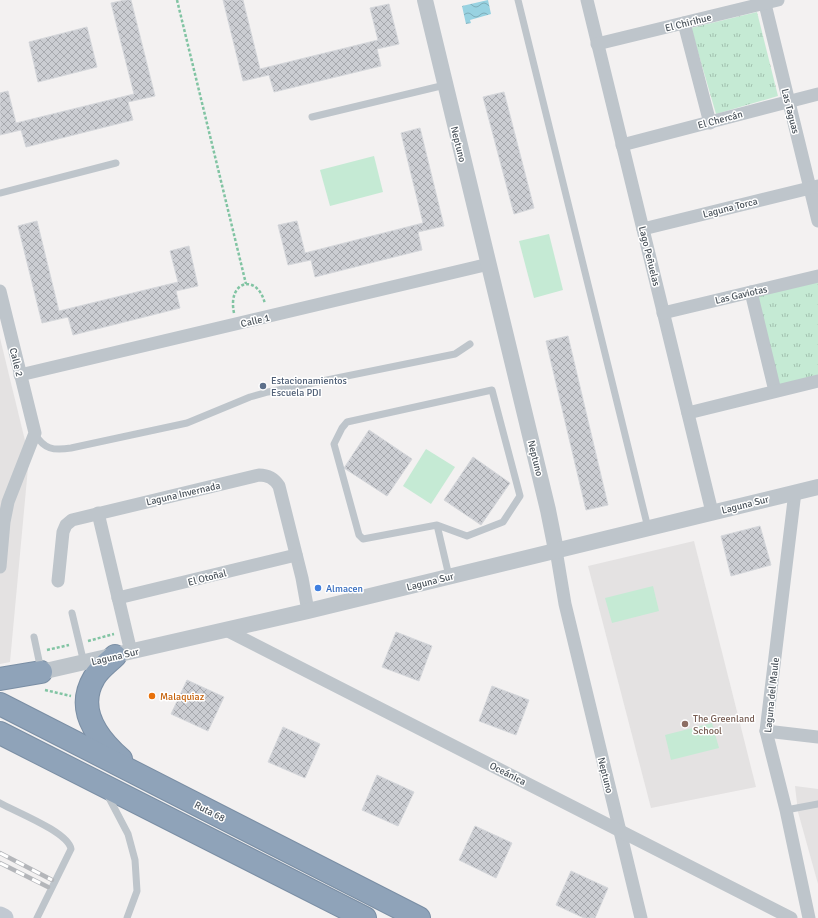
<svg xmlns="http://www.w3.org/2000/svg" width="818" height="918" viewBox="0 0 818 918" font-family="Signika,sans-serif">
	<style>
		.education { fill: #e4e2e2 }
		.grass { fill: url(#grass-tufts) }
		.green { fill: #c5ead4 }
		.water { fill: url(#water-waves) }
		.building { fill: url(#building-cross-hatch); stroke: #d5d7db }
		.lines { fill: none; stroke-linecap: round; stroke-linejoin: round }
		.motorway-casing { stroke: #7a8ea4; stroke-width: 24 }
		.path { stroke: #81c4a3; stroke-width: 2.5; stroke-dasharray: 3 2; stroke-linecap: butt }
		.service { stroke: #bec5cb; stroke-width: 7 }
		.minor { stroke: #bec5cb; stroke-width: 13 }
		.tertiary { stroke: #bec5cb; stroke-width: 16 }
		.secondary { stroke: #c1c9d2; stroke-width: 19 }
		.motorway { stroke: #8fa3b9; stroke-width: 22 }
		.rail-casing { stroke: #b4b6ba; stroke-width: 4.5 }
		.rail { stroke: #fff; stroke-width: 3; stroke-dasharray: 9; stroke-linecap: butt }
		.service-dot { fill: #5c6f8a; stroke: #fff; stroke-width: 1.5 }
		.shop-dot { fill: #3f7fe0; stroke: #fff; stroke-width: 1.5 }
		.food-dot { fill: #e8710a; stroke: #fff; stroke-width: 1.5 }
		.education-dot { fill: #8d6e63; stroke: #fff; stroke-width: 1.5 }
		.labels { text-anchor: middle; stroke-width: 3; stroke-linejoin: round; paint-order: stroke }
		.street-label { font-size: 10px; fill: #4b545c; stroke: #fff }
		.service-label { font-size: 10px; fill: #4e5e75; stroke: #fff; text-anchor: start }
		.shop-label { font-size: 10px; fill: #366cbe; stroke: #fff; text-anchor: start }
		.food-label { font-size: 10px; fill: #c56008; stroke: #fff; text-anchor: start }
		.education-label { font-size: 10px; fill: #785e54; stroke: #fff; text-anchor: start }
	</style>
	<defs>
		<pattern id="grass-tufts" width="24" height="20" patternUnits="userSpaceOnUse"><rect width="24" height="20" fill="#c5ead4"/><path d="M3 7l-1-3M5 7V3M7 7l1-3M15 17l-1-3M17 17v-4M19 17l1-3" fill="none" stroke="#a2c0af"/></pattern>
		<pattern id="water-waves" width="16" height="10" patternUnits="userSpaceOnUse"><rect width="16" height="10" fill="#98d2e1"/><path d="M0 5q4-4 8 0t8 0" fill="none" stroke="#7eadba"/></pattern>
		<pattern id="building-cross-hatch" width="8" height="8" patternUnits="userSpaceOnUse"><rect width="8" height="8" fill="#cbcdd2"/><path d="M0 0l8 8M0 8l8-8" fill="none" stroke="#a7a9ae"/></pattern>
	</defs>
	<rect width="100%" height="100%" fill="#f3f1f1"/>
	<g class="education">
		<path d="M0,338L29,457L10,662L0,664Z"/>
		<path d="M694,541L756,787L651,808L588,566Z"/>
		<path d="M795,786L818,789V884L798,812Z"/>
	</g>
	<g class="grass">
		<path d="M757,12L778,96L716,114L691,28Z"/>
		<path d="M818,281V378L780,387L757,296Z"/>
	</g>
	<g class="green">
		<path d="M374,156L383,192L330,206L320,170Z"/>
		<path d="M549,234L563,290L534,298L519,241Z"/>
		<path d="M426,449L455,467L431,504L403,486Z"/>
		<path d="M653,586L659,611L612,623L605,598Z"/>
		<path d="M712,723L719,748L671,760L665,735Z"/>
	</g>
	<path class="water" d="M488,0L491,14L470,20L471,23L466,24L462,6Z"/>
	<g class="building">
		<path d="M125,0H131L155,96L128,102L133,120L26,147L21,130L0,135V93L8,91L16,123L134,94L111,3Z"/>
		<path d="M223,0H243L260,69L378,40L370,8L389,4L399,44L377,49L381,66L274,92L269,75L243,81Z"/>
		<path d="M87,27L97,67L38,82L29,42Z"/>
		<path d="M504,92L534,208L514,214L483,97Z"/>
		<path d="M420,128L444,226L418,232L422,250L315,277L311,260L288,265L278,225L297,221L305,253L423,223L401,133Z"/>
		<path d="M37,221L59,311L178,282L170,251L189,246L198,286L176,291L180,308L73,335L68,317L42,323L18,226Z"/>
		<path d="M568,336L608,505L586,510L546,341Z"/>
		<path d="M369,430L412,459L387,496L344,468Z"/>
		<path d="M473,457L510,483L481,525L444,500Z"/>
		<path d="M760,526L771,565L731,576L721,536Z"/>
		<path d="M396,632L432,646L419,681L382,667Z"/>
		<path d="M187,680L224,697L208,731L171,714Z"/>
		<path d="M492,686L529,700L516,735L479,721Z"/>
		<path d="M283,727L320,744L305,778L268,762Z"/>
		<path d="M377,775L414,792L398,826L362,810Z"/>
		<path d="M475,826L512,843L496,878L459,860Z"/>
		<path d="M571,871L608,888L595,918H584L556,905Z"/>
	</g>
	<g class="lines">
		<defs>
			<g id="motorway">
				<path d="M115,656C108,663 99,669 94,678C75,710 98,739 121,759"/>
				<path d="M0,679L41,672"/>
				<path d="M0,704L419,918"/>
				<path d="M0,733L365,918"/>
			</g>
		</defs>
		<use href="#motorway" class="motorway-casing"/>
		<g class="path">
			<path d="M177,0L246,284"/>
			<path d="M234,313C227,280 258,273 265,304"/>
			<path d="M88,641L114,634"/>
			<path d="M47,650L69,645"/>
			<path d="M45,690L71,696"/>
		</g>
		<g class="service">
			<path d="M518,0L648,528"/>
			<path d="M312,117L445,85"/>
			<path d="M0,193L116,163"/>
			<path d="M35,434C44,449 53,451 71,448L187,423L250,397L268,392L455,354L470,344"/>
			<path d="M437,525L467,536L503,522L520,496L492,390L347,422L342,428L334,444L359,535L363,539L437,525L449,576"/>
			<path d="M72,613L84,663"/>
			<path d="M34,637L41,670"/>
			<path d="M107,794L128,834L135,860L137,891L127,918"/>
			<path d="M0,803C16,812 68,832 71,849L37,918"/>
			<path d="M786,810L818,804"/>
		</g>
		<g class="minor">
			<path d="M587,0L712,512"/>
			<path d="M764,0L818,221"/>
			<path d="M684,23L710,123"/>
			<path d="M597,44L778,0"/>
			<path d="M622,145L818,94"/>
			<path d="M643,229L818,186"/>
			<path d="M0,291L35,433L8,502L4,522L0,567"/>
			<path d="M751,292L775,391"/>
			<path d="M663,313L818,276"/>
			<path d="M20,375L489,264"/>
			<path d="M688,413L818,381"/>
			<path d="M795,492L766,731L786,810L809,918"/>
			<path d="M98,513L131,652"/>
			<path d="M556,550L565,604L641,918"/>
			<path d="M58,581L63,532L66,525L72,520L259,475C268,475 274,478 279,486L302,578L308,611"/>
			<path d="M118,598L296,555"/>
			<path d="M226,630L791,918"/>
			<path d="M766,731L818,737"/>
		</g>
		<g class="tertiary">
			<path d="M425,0L548,510L556,550"/>
			<path d="M41,672L308,611L818,487"/>
		</g>
		<path class="secondary" d="M0,916L4,918"/>
		<use href="#motorway" class="motorway"/>
		<defs>
			<g id="rail">
				<path d="M0,853L52,880"/>
				<path d="M0,863L48,887"/>
			</g>
		</defs>
		<use href="#rail" class="rail-casing"/>
		<use href="#rail" class="rail"/>
	</g>
	<circle class="service-dot" cx="263" cy="386" r="4"/>
	<circle class="shop-dot" cx="318" cy="588" r="4"/>
	<circle class="food-dot" cx="152" cy="696" r="4"/>
	<circle class="education-dot" cx="685" cy="724" r="4"/>
	<g class="labels">
		<g class="street-label">
			<text transform="translate(688 22) rotate(-14)" y="4">El Chirihue</text>
			<text transform="translate(791 111) rotate(76)" y="4">Las Taguas</text>
			<text transform="translate(720 119) rotate(-15)" y="4">El Chercán</text>
			<text transform="translate(459 144) rotate(76)" y="4">Neptuno</text>
			<text transform="translate(730 207) rotate(-14)" y="4">Laguna Torca</text>
			<text transform="translate(650 256) rotate(76)" y="4">Lago Peñuelas</text>
			<text transform="translate(741 294) rotate(-13)" y="4">Las Gaviotas</text>
			<text transform="translate(255 320) rotate(-13)" y="4">Calle 1</text>
			<text transform="translate(17 362) rotate(76)" y="4">Calle 2</text>
			<text transform="translate(536 458) rotate(76)" y="4">Neptuno</text>
			<text transform="translate(183 493) rotate(-13)" y="4">Laguna Invernada</text>
			<text transform="translate(745 504) rotate(-14)" y="4">Laguna Sur</text>
			<text transform="translate(207 577) rotate(-14)" y="4">El Otoñal</text>
			<text transform="translate(430 581) rotate(-14)" y="4">Laguna Sur</text>
			<text transform="translate(115 656) rotate(-13)" y="4">Laguna Sur</text>
			<text transform="translate(771 695) rotate(-84)" y="4">Laguna del Maule</text>
			<text transform="translate(508 773) rotate(27)" y="4">Oceánica</text>
			<text transform="translate(606 775) rotate(76)" y="4">Neptuno</text>
			<text transform="translate(210 811) rotate(27)" y="4">Ruta 68</text>
		</g>
		<g class="service-label">
			<text x="271" y="384">Estacionamientos<tspan x="271" dy="12">Escuela PDI</tspan></text>
		</g>
		<g class="shop-label">
			<text x="326" y="592">Almacen</text>
		</g>
		<g class="food-label">
			<text x="160" y="700">Malaquiaz</text>
		</g>
		<g class="education-label">
			<text x="693" y="722">The Greenland<tspan x="693" dy="12">School</tspan></text>
		</g>
	</g>
</svg>
